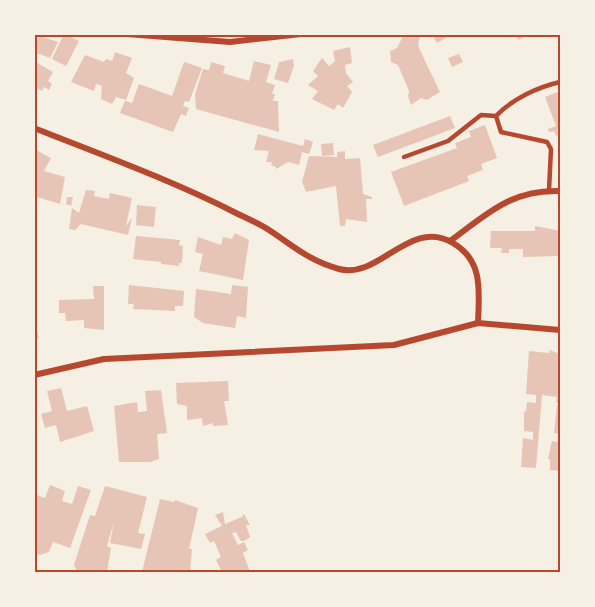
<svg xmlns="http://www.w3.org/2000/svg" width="595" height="607" viewBox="0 0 595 607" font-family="'DejaVu Sans',sans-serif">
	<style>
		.building { fill: #e6c5b7 }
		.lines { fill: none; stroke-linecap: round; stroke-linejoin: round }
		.service { stroke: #b5482f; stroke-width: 4.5 }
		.minor { stroke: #b5482f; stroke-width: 6 }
		.neatline { fill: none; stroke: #b5482f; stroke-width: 2 }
	</style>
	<rect width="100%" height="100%" fill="#f6efe4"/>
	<g class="building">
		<path d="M34,34L58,42L50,58L34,52Z"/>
		<path d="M64,34L79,41L66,66L52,59Z"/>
		<path d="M404,34H420L418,46L440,92L427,100L421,98L411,105L408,96L409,91L398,65L391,62L390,51L397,48Z"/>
		<path d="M432,34H451V35L437,43Z"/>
		<path d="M516,34H530L518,40Z"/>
		<path d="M350,47L352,63L345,65L346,73L353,82L347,86L352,92L343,108L338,104L334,110L312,99L318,91L308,85L318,76L313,71L322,58L329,66L335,61L333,51Z"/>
		<path d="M115,52L132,58L126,73L134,78L126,100L116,97L112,104L101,99L102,86L96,84L94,91L71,82L85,55L104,62L106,59L112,61Z"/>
		<path d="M459,54L463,62L452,67L448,58Z"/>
		<path d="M293,59L294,66L288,83L274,79L279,62Z"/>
		<path d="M34,61L53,72L48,81L52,84L49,90L44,87L42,91L34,86Z"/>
		<path d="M254,61L271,65L266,82L275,85L272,94H275L273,101H278L279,132L196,109L195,94L203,69L209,70L211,62L225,66L223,73L249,81Z"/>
		<path d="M184,62L202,68L189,102L185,101L183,106L189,108L186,116L181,114L173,132L120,113L125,101L132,103L139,84L172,96Z"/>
		<path d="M560,91V129L557,130L559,135L556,136L554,131L549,132L548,129L556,126L545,97Z"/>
		<path d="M450,116L455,128L378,157L373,145Z"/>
		<path d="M485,125L497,158L481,164L483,170L467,176L469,181L404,206L391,172L457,148L455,143L471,137L469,131Z"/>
		<path d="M258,134L303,146L305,139L313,142L309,154L302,152L299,165L288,162L276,169V167L271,165L272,162H266L269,151L254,150Z"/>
		<path d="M333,143L334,155L322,156L321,144Z"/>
		<path d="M34,149L51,158L44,171L65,177L60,204L34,196Z"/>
		<path d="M345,151V159L360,158L363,194L372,197V199H366L367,222L346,219L345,226H340L336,186L306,192L302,182L309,156L337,157V152Z"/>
		<path d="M86,190L95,191L94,196L109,199L110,193L132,198L126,226L132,218L128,235L81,224L75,230L69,229L72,208L79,213Z"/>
		<path d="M67,197H73L71,206L66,204Z"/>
		<path d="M137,205L156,207L154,227L136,225Z"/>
		<path d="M535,226L560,231V256L523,257V249H509V253H501L502,248H490L491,231H535Z"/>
		<path d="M235,233L249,240L243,280L199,271L203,254L195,252L198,237L221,245L223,237L232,239Z"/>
		<path d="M136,236L180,240L179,245L183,246L182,263H179V266L161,264V262L133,259Z"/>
		<path d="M129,285L184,291L183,306H175V311L133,309L134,304H128Z"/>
		<path d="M232,285L248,287L246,318L237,316L235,328L203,323L194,317L196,289L231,294Z"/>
		<path d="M93,286H104V330L84,328V320L66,321L65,313H59V300L94,299Z"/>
		<path d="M34,320L39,338L34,339Z"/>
		<path d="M550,350L560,354V403H556L557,397L542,395L536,468L521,467L523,438L533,440V432L524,431V411L526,412L527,402L536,403V395L526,394L529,351L549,353Z"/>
		<path d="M228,381L229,401H224L228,425L213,426V423L203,426L202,418L187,420V406L177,404L176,383Z"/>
		<path d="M61,388L67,411L87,406L94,431L60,442L56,425L45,428L41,414L52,411L47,391Z"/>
		<path d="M161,390L167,433L157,434L159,459L150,462H119L114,406L137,402L138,412L147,411L145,391Z"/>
		<path d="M557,405H560V434L554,433Z"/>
		<path d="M552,441L560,442V471L550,470V459H548Z"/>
		<path d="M50,485L65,491L62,501L72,504L78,486L91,490L70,548L53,542L49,552L40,555L34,553V494L45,498Z"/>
		<path d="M105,486L147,497L138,533L145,534L141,549L110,543L114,521L107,546L111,548L107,572H77L74,565L90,515L95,516Z"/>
		<path d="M160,499L174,502L175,500L198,508L189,549H192L190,572H142Z"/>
		<path d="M223,512L225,524L242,517L244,514L250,525H246L250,537L244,541H241L236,532L232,533L238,545L244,542L248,550L243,553L250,572H222L216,560L221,557L214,541L210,543L205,534L222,526L215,515Z"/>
	</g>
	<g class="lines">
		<g class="service">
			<path d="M404,157L448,141L481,115L496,116"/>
			<path d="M549,190L551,149L547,142L501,132L496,116C512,99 538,87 560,82"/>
		</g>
		<g class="minor">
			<path d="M127,34L230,42L301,34"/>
			<path d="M34,128C102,155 171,180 236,213C248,219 261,224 272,232C296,248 310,261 339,269C379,280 410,217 453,243C484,261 479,292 478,323"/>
			<path d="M450,241C487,214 512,189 560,191"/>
			<path d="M34,375L104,359L394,345L478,323L560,330"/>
		</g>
	</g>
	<rect width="595" height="607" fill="none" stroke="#f6efe4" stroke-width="72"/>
	<rect x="36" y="36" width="523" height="535" class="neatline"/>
</svg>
